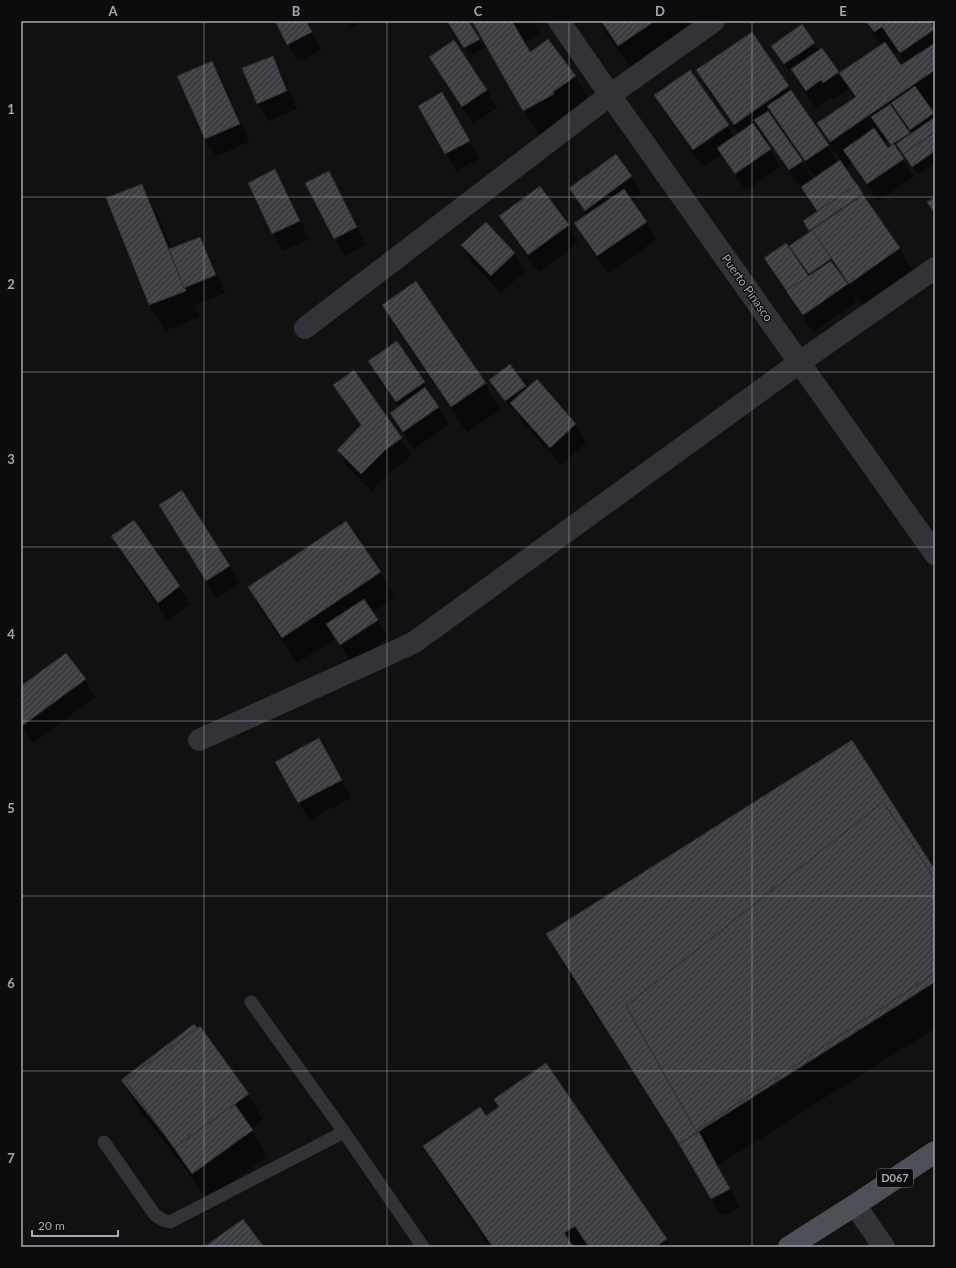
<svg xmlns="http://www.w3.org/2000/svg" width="956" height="1268" viewBox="0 0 956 1268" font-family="Lato,sans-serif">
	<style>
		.shadow { fill: #0007; fill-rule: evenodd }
		.building { fill: url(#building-hatch); stroke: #2b2b2f; fill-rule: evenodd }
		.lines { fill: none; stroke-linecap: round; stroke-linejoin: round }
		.service { stroke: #323338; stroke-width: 13 }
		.minor { stroke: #323338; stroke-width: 22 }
		.tertiary { stroke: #323338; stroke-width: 22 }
		.primary { stroke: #4e5057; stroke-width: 22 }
		.grid { fill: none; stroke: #a2a8b4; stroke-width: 1; stroke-opacity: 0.55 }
		.labels { text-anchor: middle; stroke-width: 3; stroke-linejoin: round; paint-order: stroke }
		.shield { fill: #0c0c0d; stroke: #757982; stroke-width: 1 }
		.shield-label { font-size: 11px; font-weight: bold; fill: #a2a8b4 }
		.street-label { font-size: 12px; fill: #a2a8b4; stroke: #0c0c0d }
		.neatline { fill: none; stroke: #a2a8b4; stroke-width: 1.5 }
		.grid-label { font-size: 13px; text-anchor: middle; font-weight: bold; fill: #a2a8b4 }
	</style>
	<defs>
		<pattern id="building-hatch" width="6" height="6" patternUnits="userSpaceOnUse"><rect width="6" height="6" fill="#3d3e43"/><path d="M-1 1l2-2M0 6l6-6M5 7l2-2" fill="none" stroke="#56575c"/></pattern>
	</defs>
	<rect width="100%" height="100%" fill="#111112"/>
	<g class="shadow">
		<path d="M277,21H306L321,50L298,62Z"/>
		<path d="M348,21H366L352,28Z"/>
		<path d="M449,21H467L484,48L470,56L453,30Z"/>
		<path d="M473,21H532L539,33L524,43L530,54L575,76L590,102L539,136L525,111L559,92L558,91L524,110Z"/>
		<path d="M598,21H722L638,79Z"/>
		<path d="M865,21H928L935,31V106L930,109L935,117V163L918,175L901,151L898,152L914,177L878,201L852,163L845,168L900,249L915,275L865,309L854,293L853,294L857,302L813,332L775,276L765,258L799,264L800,263L791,246L811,232L804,221L817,212L801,186L800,187L766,138L764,140L780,167L746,191L722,154L703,167L666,112L655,95L728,126L734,137L739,134L712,96L698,70L752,34L828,146L838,163L841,161L833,150L819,124L855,99L849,89L834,100L832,97L816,108L802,87L792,70L790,72L772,46L814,44L819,52L822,49L839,75L881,45ZM898,52L906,64L901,67L893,55ZM906,126L912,134L910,135L905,127ZM887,139L892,147L888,149L883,142ZM802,159L816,178L813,180L801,160Z"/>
		<path d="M272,57L282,75L297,109L268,121L258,104L243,69Z"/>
		<path d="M430,57L487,90L497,108L473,124L440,75Z"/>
		<path d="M212,62L222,79L249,142L216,156L205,139L178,76Z"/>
		<path d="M442,94L479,159L456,171L419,106Z"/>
		<path d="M615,155L631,177L641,194L632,201L646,222L656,240L608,273L585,241L575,223L587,215L570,189Z"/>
		<path d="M275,171L285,188L309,239L283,251L273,234L249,183Z"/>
		<path d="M141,185L156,211L172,249L199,238L209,255L225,293L195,305L200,317L165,331L150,305L107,199Z"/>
		<path d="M540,188L568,226L578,243L539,272L511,234L500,216Z"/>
		<path d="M338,190L366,245L345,256L335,238Z"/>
		<path d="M486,223L515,254L525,271L501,293L472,263L462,245Z"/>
		<path d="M416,282L485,384L500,410L467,432L398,331L383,305Z"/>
		<path d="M397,342L424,383L435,400L434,401L449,425L414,449L391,413L399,407L379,379L369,361Z"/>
		<path d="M353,372L401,439L411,456L394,469L372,491L348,468L338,450L361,426L345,403L334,385Z"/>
		<path d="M490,380L525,386L527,389L537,381L575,425L586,443L561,465L522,421L514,407L511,409Z"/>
		<path d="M160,505L229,566L239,584L217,598Z"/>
		<path d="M133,521L179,587L190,604L168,620L122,554L112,536Z"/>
		<path d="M380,572L395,598L372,613L388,638L351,662L336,638L297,663L264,614L249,588Z"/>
		<path d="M66,654L85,680L95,697L33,743L21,727V687Z"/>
		<path d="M329,757L351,798L309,820L277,763Z"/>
		<path d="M935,872V1028L717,1166L740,1207L722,1216L698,1175L566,968L547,935Z"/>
		<path d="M122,1081L248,1094L263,1120L251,1129L267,1156L207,1200L186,1169L137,1107Z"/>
		<path d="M485,1118L666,1239L670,1247H490L444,1179L424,1146Z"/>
	</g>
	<g class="building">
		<path d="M275,21H306L312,32L287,45Z"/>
		<path d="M447,21H468L480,39L464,48Z"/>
		<path d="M472,21H512L530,52L548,39L576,76L553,92L554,94L523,111Z"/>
		<path d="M601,21H655L618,46Z"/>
		<path d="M866,21H930L935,29L900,53L882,27L874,32Z"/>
		<path d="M802,24L815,43L784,64L771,46Z"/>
		<path d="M752,32L789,86L734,125L696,70Z"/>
		<path d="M454,40L487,90L462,107L429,57Z"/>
		<path d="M885,42L901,65L935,43V70L830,142L817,123L856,97L839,73Z"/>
		<path d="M822,48L839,72L823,83L821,80L806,91L791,69Z"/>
		<path d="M273,56L287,91L257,104L242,68Z"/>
		<path d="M212,61L240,124L205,139L177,76Z"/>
		<path d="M690,70L729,125L693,150L654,95Z"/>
		<path d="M915,86L934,113L910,130L891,103Z"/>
		<path d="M791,90L829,145L805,161L767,106Z"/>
		<path d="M442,92L470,141L445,154L418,106Z"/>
		<path d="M890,104L910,133L891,145L871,117Z"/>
		<path d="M768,111L803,161L789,170L754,120Z"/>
		<path d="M935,117V132L903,154L896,144Z"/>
		<path d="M753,123L771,149L735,174L717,148Z"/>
		<path d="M874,128L888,148L894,144L904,159L867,184L843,150Z"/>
		<path d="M935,132V151L912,167L903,154Z"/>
		<path d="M616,154L632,176L585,211L569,188Z"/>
		<path d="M840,160L863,194L824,221L801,187Z"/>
		<path d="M275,169L300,221L272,234L248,183Z"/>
		<path d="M329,171L357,227L334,239L305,183Z"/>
		<path d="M142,184L186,291L149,305L106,198Z"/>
		<path d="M857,184L863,194L809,231L803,221Z"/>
		<path d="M540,186L569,225L528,255L499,216Z"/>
		<path d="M624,189L647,222L597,256L574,223Z"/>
		<path d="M863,195L883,223L809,274L789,246Z"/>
		<path d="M863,195L900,248L849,284L812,230Z"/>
		<path d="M935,197V214L927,202Z"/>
		<path d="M486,222L515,253L491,276L461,245Z"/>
		<path d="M200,237L216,275L184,288L169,249Z"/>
		<path d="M786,243L825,300L803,315L764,258Z"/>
		<path d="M831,261L848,284L803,315L786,291Z"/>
		<path d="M416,281L486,383L451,407L382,305Z"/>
		<path d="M397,341L425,382L396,402L368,361Z"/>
		<path d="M510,364L526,386L505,401L489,380Z"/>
		<path d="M354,370L402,438L384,451L361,474L337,450L361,425L333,385Z"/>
		<path d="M537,379L576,424L550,448L510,403Z"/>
		<path d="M425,387L439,407L403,432L390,413Z"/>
		<path d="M182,490L230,566L206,581L159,505Z"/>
		<path d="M134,520L180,586L158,603L111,536Z"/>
		<path d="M346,521L381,572L282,638L248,587Z"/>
		<path d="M364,599L378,620L340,645L326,624Z"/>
		<path d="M66,653L86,679L22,726L21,686Z"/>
		<path d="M319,738L342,780L298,803L275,762Z"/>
		<path d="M852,740L935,870V982L679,1144L546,934Z"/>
		<path d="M883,802L935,879V973L696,1131L626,1006Z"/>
		<path d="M194,1024L247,1091L233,1102L253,1130L192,1174L170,1142L121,1080Z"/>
		<path d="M200,1026L249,1094L174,1148L125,1080Z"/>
		<path d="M546,1063L667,1239L655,1247H589L575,1226L564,1233L574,1247H493L423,1146L480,1107L486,1116L499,1107L494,1099ZM522,1135L563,1191L547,1202L507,1146Z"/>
		<path d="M546,1063L667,1239L655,1247H589L575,1226L564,1233L574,1247H493L423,1146L480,1107L486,1116L499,1107L494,1099Z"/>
		<path d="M699,1132L730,1189L711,1199L679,1144Z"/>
		<path d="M243,1219L264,1247H204Z"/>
	</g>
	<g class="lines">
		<g class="service">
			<path d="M251,1002L344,1132"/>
			<path d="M104,1142L155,1215L163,1220L170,1222L344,1132L423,1247"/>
		</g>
		<g class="minor">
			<path d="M305,328L610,95L714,21"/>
			<path d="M199,740L413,643L800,362L935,268"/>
		</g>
		<g class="tertiary">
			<path d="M559,21L610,95L935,554"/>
			<path d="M855,1205L884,1247"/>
		</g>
		<path class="primary" d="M789,1247L855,1205L935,1152"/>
	</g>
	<path class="grid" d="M204,21V1247M387,21V1247M569,21V1247M752,21V1247M21,197H935M21,372H935M21,547H935M21,721H935M21,896H935M21,1071H935"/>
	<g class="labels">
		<rect class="shield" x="877" y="1169" width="36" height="18" rx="3"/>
		<g class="shield-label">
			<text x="895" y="1182">D067</text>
		</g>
		<g class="street-label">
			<text transform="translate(747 288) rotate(55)" y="4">Puerto Pinasco</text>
		</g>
	</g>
	<rect width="956" height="1268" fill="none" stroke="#0c0c0d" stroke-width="44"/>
	<path d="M32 1230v6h86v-6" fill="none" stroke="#a2a8b4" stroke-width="2"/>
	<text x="38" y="1230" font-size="12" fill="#a2a8b4" stroke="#0c0c0d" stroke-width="3" paint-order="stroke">20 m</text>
	<rect x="22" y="22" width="912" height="1224" class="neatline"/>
	<g class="grid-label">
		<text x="113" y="16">A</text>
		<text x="296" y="16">B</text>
		<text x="478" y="16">C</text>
		<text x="660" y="16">D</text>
		<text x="843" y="16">E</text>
		<text x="11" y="114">1</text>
		<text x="11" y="289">2</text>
		<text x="11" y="464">3</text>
		<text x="11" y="639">4</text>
		<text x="11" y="813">5</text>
		<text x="11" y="988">6</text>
		<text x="11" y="1163">7</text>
	</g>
</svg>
